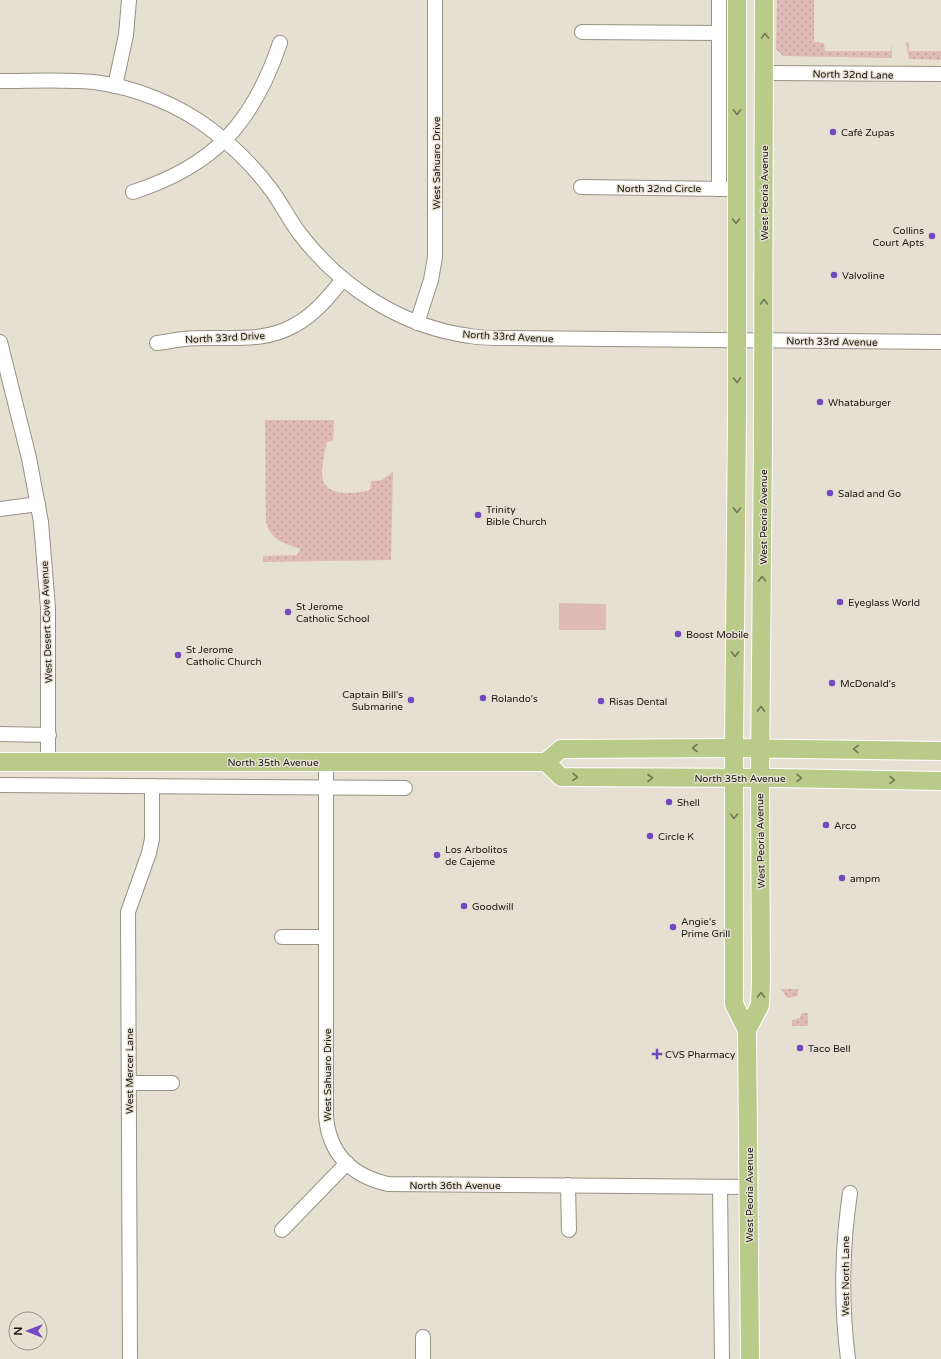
<svg xmlns="http://www.w3.org/2000/svg" width="941" height="1359" viewBox="0 0 941 1359" font-family="'Varela Round',sans-serif">
	<style>
		.grass { fill: url(#grass-dots) }
		.garden { fill: #e0bbb5 }
		.lines { fill: none; stroke-linecap: round; stroke-linejoin: round }
		.minor-casing { stroke: #979385; stroke-width: 16 }
		.major-casing { stroke: #fff; stroke-width: 20 }
		.minor { stroke: #fff; stroke-width: 14 }
		.major { stroke: #b9ca89; stroke-width: 18 }
		.oneway { stroke: #717953 }
		.poi-dot { fill: #7448c0; stroke: #e5e0d1; stroke-width: 1.5 }
		.labels { text-anchor: middle; stroke-width: 3; stroke-linejoin: round; paint-order: stroke }
		.street-label { font-size: 10px; fill: #181611; stroke: #e5e0d1 }
		.poi-label { font-size: 10px; fill: #181611; stroke: #e5e0d1; text-anchor: start }
	</style>
	<defs>
		<pattern id="grass-dots" width="8" height="8" patternUnits="userSpaceOnUse"><rect width="8" height="8" fill="#e0bbb5"/><path d="M2 2h.1M6 6h.1" fill="none" stroke="#bfa09b" stroke-width="1.8" stroke-linecap="round"/></pattern>
	</defs>
	<rect width="100%" height="100%" fill="#e5e0d1"/>
	<g class="grass">
		<path d="M777,0H814V42L824,43L825,51H891L892,42V58L783,56L776,49Z"/>
		<path d="M906,42L909,43V51H941V60L909,59Z"/>
		<path d="M265,420H334L333,441L327,442C325,452 322,463 322,473C322,498 354,494 370,490L371,481L382,480L393,472L391,560L263,562V556L297,555L300,550L298,548C284,544 270,539 266,522Z"/>
		<path d="M798,989V996L787,998L781,989Z"/>
		<path d="M802,1013H808V1026H792V1020L800,1018Z"/>
	</g>
	<path class="garden" d="M559,603L606,604V630H559Z"/>
	<g class="lines">
		<defs>
			<g id="minor">
				<path d="M582,32L719,33"/>
				<path d="M765,73L941,74"/>
				<path d="M0,81C31,81 63,79 94,82C135,87 180,105 213,131C235,148 256,169 272,191C282,205 290,221 300,234C341,288 403,327 470,336C481,338 492,338 503,338L941,342"/>
				<path d="M115,86L126,35L129,0"/>
				<path d="M581,187L727,189"/>
				<path d="M719,189V0"/>
				<path d="M133,192C214,166 253,123 280,43"/>
				<path d="M417,323L431,280L435,257V0"/>
				<path d="M0,342L29,458L41,522L48,608V762"/>
				<path d="M157,343C166,342 175,340 184,339C221,335 261,345 295,325C315,314 329,297 343,279"/>
				<path d="M0,509L38,504"/>
				<path d="M0,734L49,735"/>
				<path d="M326,762V1116C329,1154 352,1176 388,1184L749,1187"/>
				<path d="M0,785L405,788"/>
				<path d="M282,937H326"/>
				<path d="M129,1083H172"/>
				<path d="M568,1185L569,1230"/>
				<path d="M720,1187L722,1359"/>
				<path d="M282,1230L347,1163"/>
				<path d="M130,1359L128,912L149,853L152,839V786"/>
				<path d="M423,1359V1337"/>
				<path d="M848,1359C841,1304 842,1247 850,1193"/>
			</g>
			<g id="major">
				<path d="M737,0V417L734,748V1004L747,1030L750,1359"/>
				<path d="M0,762H546L561,749L734,748L941,751"/>
				<path d="M546,762L561,777L777,778L941,781"/>
				<path d="M747,1030L760,1005L761,980L760,777L763,438L764,0"/>
			</g>
		</defs>
		<use href="#minor" class="minor-casing"/>
		<use href="#major" class="major-casing"/>
		<use href="#minor" class="minor"/>
		<use href="#major" class="major"/>
	</g>
	<defs><path id="oneway-chevron" d="M-2-3.5L2.5 0L-2 3.5" fill="none" stroke-width="1.6" stroke-linecap="round" stroke-linejoin="round"/></defs>
	<g class="oneway">
		<use href="#oneway-chevron" transform="translate(765 36) rotate(-90)"/>
		<use href="#oneway-chevron" transform="translate(737 112) rotate(90)"/>
		<use href="#oneway-chevron" transform="translate(736 221) rotate(90)"/>
		<use href="#oneway-chevron" transform="translate(764 302) rotate(-90)"/>
		<use href="#oneway-chevron" transform="translate(737 380) rotate(89)"/>
		<use href="#oneway-chevron" transform="translate(737 510) rotate(91)"/>
		<use href="#oneway-chevron" transform="translate(762 579) rotate(-89)"/>
		<use href="#oneway-chevron" transform="translate(735 654) rotate(91)"/>
		<use href="#oneway-chevron" transform="translate(761 709) rotate(-89)"/>
		<use href="#oneway-chevron" transform="translate(695 748) rotate(180)"/>
		<use href="#oneway-chevron" transform="translate(856 749) rotate(-179)"/>
		<use href="#oneway-chevron" transform="translate(575 777) rotate(1)"/>
		<use href="#oneway-chevron" transform="translate(650 778)"/>
		<use href="#oneway-chevron" transform="translate(799 778) rotate(1)"/>
		<use href="#oneway-chevron" transform="translate(892 780) rotate(1)"/>
		<use href="#oneway-chevron" transform="translate(734 816) rotate(90)"/>
		<use href="#oneway-chevron" transform="translate(761 995) rotate(-89)"/>
	</g>
	<g class="poi-dot">
		<circle cx="833" cy="132" r="4"/>
		<circle cx="932" cy="236" r="4"/>
		<circle cx="834" cy="275" r="4"/>
		<circle cx="820" cy="402" r="4"/>
		<circle cx="830" cy="493" r="4"/>
		<circle cx="478" cy="515" r="4"/>
		<circle cx="840" cy="602" r="4"/>
		<circle cx="288" cy="612" r="4"/>
		<circle cx="678" cy="634" r="4"/>
		<circle cx="178" cy="655" r="4"/>
		<circle cx="832" cy="683" r="4"/>
		<circle cx="483" cy="698" r="4"/>
		<circle cx="411" cy="700" r="4"/>
		<circle cx="601" cy="701" r="4"/>
		<circle cx="669" cy="802" r="4"/>
		<circle cx="826" cy="825" r="4"/>
		<circle cx="650" cy="836" r="4"/>
		<circle cx="437" cy="855" r="4"/>
		<circle cx="842" cy="878" r="4"/>
		<circle cx="464" cy="906" r="4"/>
		<circle cx="673" cy="927" r="4"/>
		<circle cx="800" cy="1048" r="4"/>
		<path d="M655 1048h4v4h4v4h-4v4h-4v-4h-4v-4h4z"/>
	</g>
	<g class="labels">
		<g class="street-label">
			<text transform="translate(853 74) rotate(1)" y="4">North 32nd Lane</text>
			<text transform="translate(436 163) rotate(-90)" y="4">West Sahuaro Drive</text>
			<text x="659" y="192">North 32nd Circle</text>
			<text transform="translate(764 193) rotate(-90)" y="4">West Peoria Avenue</text>
			<text transform="translate(508 336) rotate(3)" y="4">North 33rd Avenue</text>
			<text transform="translate(225 337) rotate(-3)" y="4">North 33rd Drive</text>
			<text transform="translate(832 341) rotate(1)" y="4">North 33rd Avenue</text>
			<text transform="translate(763 517) rotate(-90)" y="4">West Peoria Avenue</text>
			<text transform="translate(46 622) rotate(-92)" y="4">West Desert Cove Avenue</text>
			<text x="273" y="766">North 35th Avenue</text>
			<text x="740" y="782">North 35th Avenue</text>
			<text transform="translate(760 841) rotate(-91)" y="4">West Peoria Avenue</text>
			<text transform="translate(129 1071) rotate(-90)" y="4">West Mercer Lane</text>
			<text transform="translate(327 1075) rotate(-90)" y="4">West Sahuaro Drive</text>
			<text x="455" y="1189">North 36th Avenue</text>
			<text transform="translate(749 1195) rotate(-90)" y="4">West Peoria Avenue</text>
			<text transform="translate(845 1276) rotate(-90)" y="4">West North Lane</text>
		</g>
		<g class="poi-label">
			<text x="841" y="136">Café Zupas</text>
			<text x="924" y="234" text-anchor="end">Collins<tspan x="924" dy="12">Court Apts</tspan></text>
			<text x="842" y="279">Valvoline</text>
			<text x="828" y="406">Whataburger</text>
			<text x="838" y="497">Salad and Go</text>
			<text x="486" y="513">Trinity<tspan x="486" dy="12">Bible Church</tspan></text>
			<text x="848" y="606">Eyeglass World</text>
			<text x="296" y="610">St Jerome<tspan x="296" dy="12">Catholic School</tspan></text>
			<text x="686" y="638">Boost Mobile</text>
			<text x="186" y="653">St Jerome<tspan x="186" dy="12">Catholic Church</tspan></text>
			<text x="840" y="687">McDonald's</text>
			<text x="403" y="698" text-anchor="end">Captain Bill's<tspan x="403" dy="12">Submarine</tspan></text>
			<text x="491" y="702">Rolando's</text>
			<text x="609" y="705">Risas Dental</text>
			<text x="677" y="806">Shell</text>
			<text x="834" y="829">Arco</text>
			<text x="658" y="840">Circle K</text>
			<text x="445" y="853">Los Arbolitos<tspan x="445" dy="12">de Cajeme</tspan></text>
			<text x="850" y="882">ampm</text>
			<text x="472" y="910">Goodwill</text>
			<text x="681" y="925">Angie's<tspan x="681" dy="12">Prime Grill</tspan></text>
			<text x="808" y="1052">Taco Bell</text>
			<text x="665" y="1058">CVS Pharmacy</text>
		</g>
	</g>
	<g transform="translate(28 1331) rotate(270)"><circle r="19" fill="#e5e0d1" stroke="#938f84"/>
	<path d="M0-3L7 15L0 10L-7 15Z" fill="#7448c0"/>
	<text y="-6" font-size="11" font-weight="bold" text-anchor="middle" fill="#181611">N</text>
	</g>
</svg>
